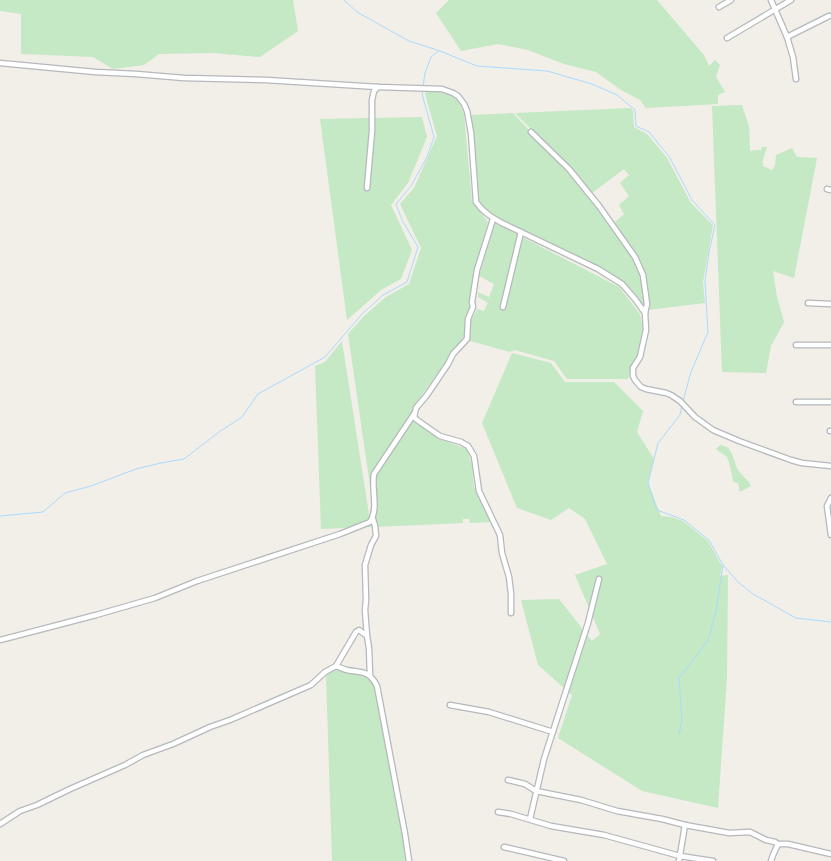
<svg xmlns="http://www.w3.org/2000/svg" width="831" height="861" viewBox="0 0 831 861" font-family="Manrope,sans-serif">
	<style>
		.green { fill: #c5e8c5 }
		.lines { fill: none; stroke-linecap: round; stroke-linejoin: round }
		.stream { stroke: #aadaff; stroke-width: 1 }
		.street-casing { stroke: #b5b8bc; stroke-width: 7 }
		.street { stroke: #fff; stroke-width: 4.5 }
	</style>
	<rect width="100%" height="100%" fill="#f1efe8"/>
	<g class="green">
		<path d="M0,0H293L298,31L260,57L212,53L159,54L144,65L113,69L93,57L21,54V14L0,11Z"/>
		<path d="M449,0H657L704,55L709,66L715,60L720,65L716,77L725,92L718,95V104L646,108L640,100L621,90L596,72L564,64L528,50L498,44L461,51L436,13Z"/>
		<path d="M427,90C434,91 448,93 454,97C460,101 462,109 464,115L472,202L488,222L472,280V305L466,315L464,336L414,406L410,417L437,438L467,449L472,465L474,487L493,522L470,523L469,519H463V523L376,527L348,334L364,316L386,297L409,284L421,248L400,204L414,188L437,136L425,94Z"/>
		<path d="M742,105L749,126L750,151L756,150H761L762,147H767L763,160V166L772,170L775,166L776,155L792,148L797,157L817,158L794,278L773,271L777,297L784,322L771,346L766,373L722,372L712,106Z"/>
		<path d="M631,108L633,111L634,127L647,134L667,158L691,203L713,225L703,282L705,303L648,310C653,276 632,250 614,223L624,214L619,205L629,196L620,183L629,175L624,169L592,193L570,168L515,113Z"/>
		<path d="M513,113C550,152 586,191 617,235C626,248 637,262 641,278C644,288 644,298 644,308L623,283L489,214L478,201L473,130L470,115Z"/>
		<path d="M422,117L427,137L408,183L391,205L412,250L401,279L381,290L347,320L320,119Z"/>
		<path d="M495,223L619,287L640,314L643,329L637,356L632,363L628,379H567L554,361L515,350L510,352L470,341L471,321L477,309L484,311L488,303L478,297V292L489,297L494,284L479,276Z"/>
		<path d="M342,341L371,527L321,529L315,366L325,362Z"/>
		<path d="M512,353L551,363L565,382H614L643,411L637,432L654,459L648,483L661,516L671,517L683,521L708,541L722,566L720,576L728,575L727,678L718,808L642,791L558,738L572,695L538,665L521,600L559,599L592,641L600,634L575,575L607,564L585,519L569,508L551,520L517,508L482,423Z"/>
		<path d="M720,445C723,446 726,446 728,448C734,454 734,463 738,470C742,476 748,479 751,486L740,492L738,483L733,482C733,478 729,460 727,457C724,454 719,452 716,449Z"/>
		<path d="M336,668L344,672L367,676C376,688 378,693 379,708L403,834L407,861H332L326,676Z"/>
	</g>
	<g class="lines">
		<g class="stream">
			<path d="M344,0L357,12L409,41L440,51L477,66L547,71L592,84L617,95L635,110L636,126L649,132L670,158L692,200L715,225L709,252L705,281L708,332L691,372L683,401"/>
			<path d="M423,87L425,73L431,57L439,51"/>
			<path d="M682,405L680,415L658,443L648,483L657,510L684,520L709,540L723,565"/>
			<path d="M0,516L43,512L65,493L91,486L136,469L161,463L184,459L219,432L242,417L258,394L325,357L362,314L383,295L407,282L418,247L402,220L396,204L411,186L427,157L434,137L422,94L423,91"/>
			<path d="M679,734L682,720L679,678L708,641L716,611L723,565L738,582L753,594L796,618L831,622"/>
		</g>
		<defs>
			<g id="street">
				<path d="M771,0L787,37L793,57L796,79"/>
				<path d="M719,7L731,0"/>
				<path d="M787,37L829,16"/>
				<path d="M727,38L791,0"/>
				<path d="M0,63L95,72L136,74L184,78L266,80L378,87L442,89L453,93L458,96L464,104L467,111L471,133L476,202C483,212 491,217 502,223L598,269L622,284L635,299L645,313"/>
				<path d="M531,132L569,169L599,206L635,257L643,275L647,304L645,313L646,330L640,357L633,368V376L635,380L641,387L646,389L666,393L671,395L680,401L695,417L713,430L739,441L791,460L802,463L831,466"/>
				<path d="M367,188L372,131V100L374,91L378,87"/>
				<path d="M827,189L831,190"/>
				<path d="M493,219L477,270L472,302L473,307L468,319L467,339L453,354L448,364L427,395L416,408L414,417L417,420L440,436L461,442L468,446L474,456L479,491L500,535L502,553L509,577L511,594V613"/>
				<path d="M808,303L831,304"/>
				<path d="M503,307L521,232"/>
				<path d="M796,345H831"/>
				<path d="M796,402H831"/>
				<path d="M830,431H831"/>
				<path d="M831,498L827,506L831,535"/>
				<path d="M367,636L369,648L370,675"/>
				<path d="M0,640L96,615L155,598L197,581L340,534L370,522C379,508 371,489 374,474L414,414"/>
				<path d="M336,666C339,667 343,669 347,670C362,673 369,670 377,686L405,834L409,861"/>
				<path d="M450,705L489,712L553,732"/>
				<path d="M508,780L525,784L536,791L581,800L617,811L662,819L685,825L679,861"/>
				<path d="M498,812L511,814L551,826L604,835L680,856L713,861"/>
				<path d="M530,819L544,759L588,623L599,579"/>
				<path d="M0,824L20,811L37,805L70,789L125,765L143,755L173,744L210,727L230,720L311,685L325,672L336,666L356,632L359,630L367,636L365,610L366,600L365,565L371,545L376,536L375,526L373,519"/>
				<path d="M685,825L729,833L750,832L766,840L775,842L778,844"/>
				<path d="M504,847L564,861"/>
				<path d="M771,861L773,855L778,844H788L831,854"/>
			</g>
		</defs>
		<use href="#street" class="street-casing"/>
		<use href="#street" class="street"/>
	</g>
</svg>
